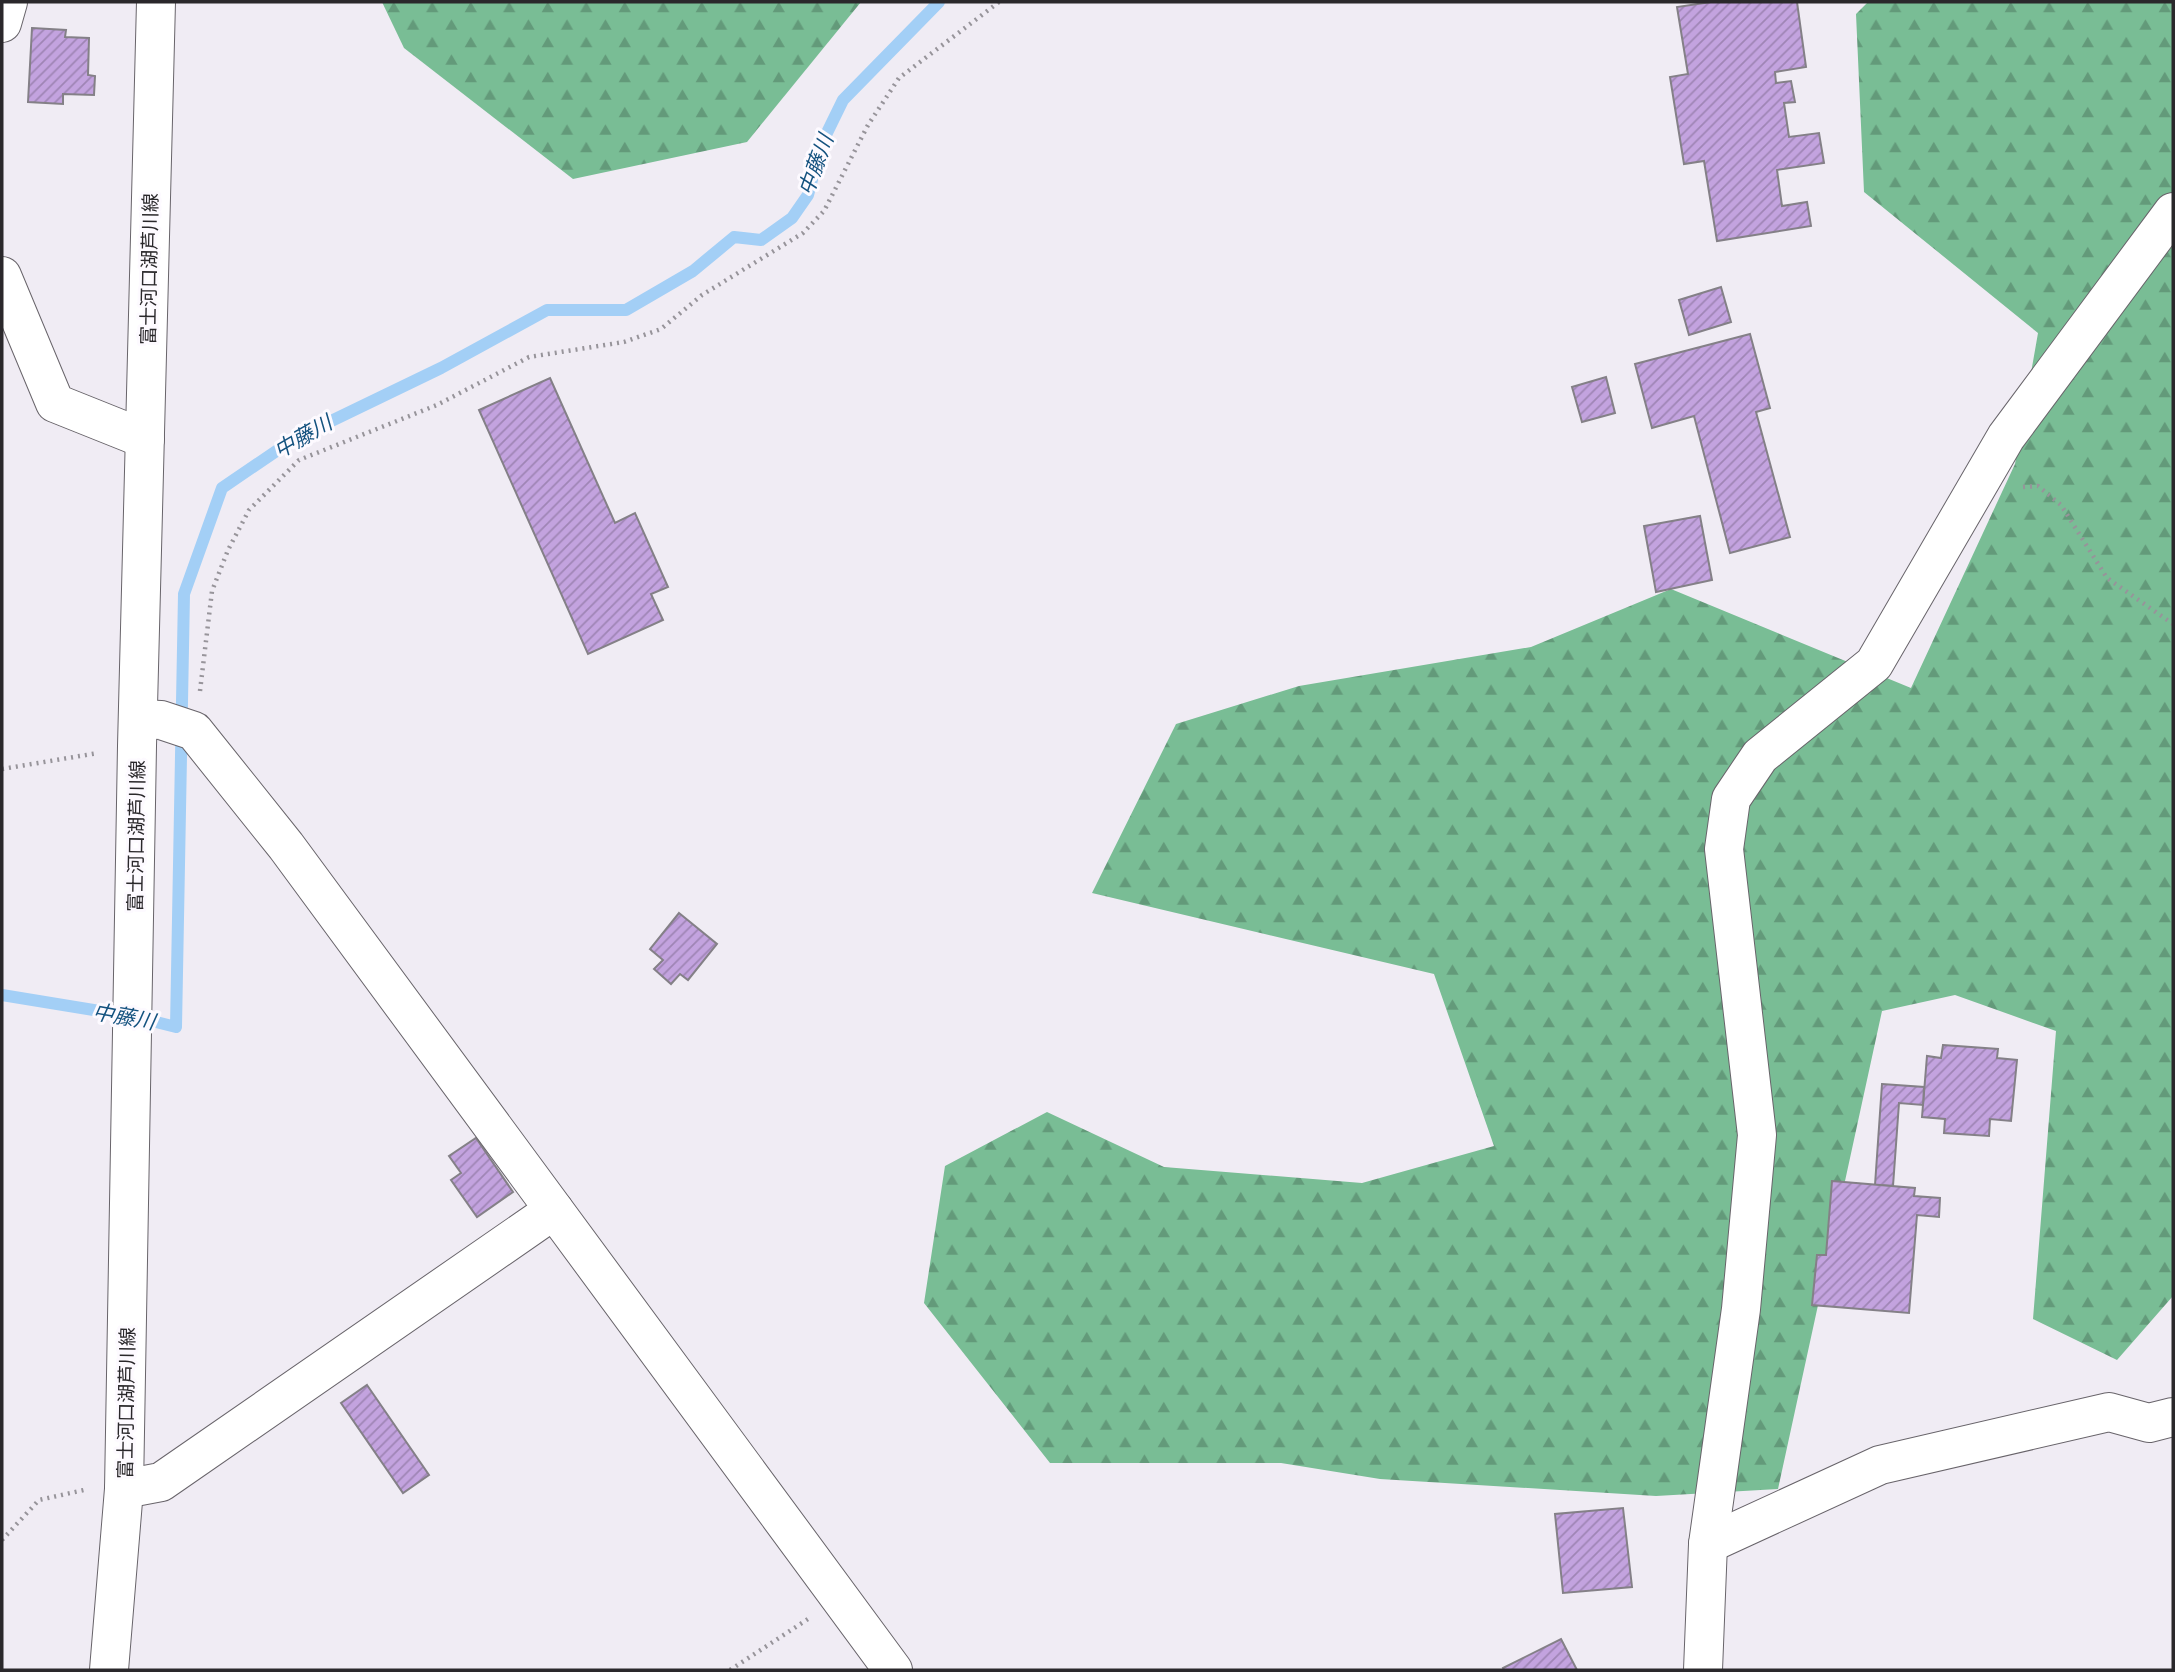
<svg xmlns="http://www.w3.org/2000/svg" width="2175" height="1672" viewBox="0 0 2175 1672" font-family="Poppins,'Noto Sans JP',sans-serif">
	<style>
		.forest { fill: url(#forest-firs) }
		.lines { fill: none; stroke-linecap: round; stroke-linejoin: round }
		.stream { stroke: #a3cff6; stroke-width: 12 }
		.building { fill: url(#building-hatch); stroke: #848087; stroke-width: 2 }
		.street-casing { stroke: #68646a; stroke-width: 40 }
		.secondary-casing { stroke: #68646a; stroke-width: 40 }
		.path { stroke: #97949a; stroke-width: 4.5; stroke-dasharray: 2 5; stroke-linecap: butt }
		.street { stroke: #fff; stroke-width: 38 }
		.secondary { stroke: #fff; stroke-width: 38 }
		.labels { text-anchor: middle; stroke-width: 6; stroke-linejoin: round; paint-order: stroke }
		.street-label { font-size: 19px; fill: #2a282b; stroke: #fdfaff }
		.water-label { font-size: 21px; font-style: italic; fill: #14527f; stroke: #fdfaff }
	</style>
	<defs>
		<pattern id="forest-firs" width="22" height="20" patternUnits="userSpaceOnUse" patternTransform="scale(1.75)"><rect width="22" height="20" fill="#79bd95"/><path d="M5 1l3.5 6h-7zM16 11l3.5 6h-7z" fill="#639a7a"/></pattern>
		<pattern id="building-hatch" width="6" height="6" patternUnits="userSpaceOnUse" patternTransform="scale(1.75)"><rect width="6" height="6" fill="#c3a3df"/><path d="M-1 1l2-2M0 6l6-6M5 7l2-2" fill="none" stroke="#9f85b5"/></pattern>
	</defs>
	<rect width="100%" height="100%" fill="#f0ecf4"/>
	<g class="forest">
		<path d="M382,2H861L747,142L573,179L404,48Z"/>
		<path d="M1868,2H2173V1296L2117,1360L2033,1319L2056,1031L1955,995L1882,1011L1778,1489L1656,1496L1380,1479L1281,1463H1050L924,1303L945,1166L1047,1112L1164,1167L1362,1183L1494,1146L1434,974L1092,893L1176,724L1299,686L1531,647L1671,589L1911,688L2015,464L2038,333L1864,192L1856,14Z"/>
	</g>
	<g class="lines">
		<path class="stream" d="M2,995L136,1017L176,1027L184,594L222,488L294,439L441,368L547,310H626L693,271L734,237L761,240L792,218L808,195L821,145L843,100L939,2"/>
	</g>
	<g class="building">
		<path d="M1711,2H1797L1806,67L1775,72L1776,83L1791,81L1795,102L1784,103L1789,137L1819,133L1824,163L1777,170L1782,206L1807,202L1811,226L1717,241L1704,161L1684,164L1670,77L1688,74L1677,7Z"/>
		<path d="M32,28L66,30L65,37L89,38L88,75L95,76L94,95L63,94V104L28,102Z"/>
		<path d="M1721,287L1731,322L1689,335L1679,300Z"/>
		<path d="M1750,334L1770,408L1756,412L1790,537L1730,553L1694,416L1652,428L1635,364Z"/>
		<path d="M1606,377L1615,413L1582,422L1572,387Z"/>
		<path d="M550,378L615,523L635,513L668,587L651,594L663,620L588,654L479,410Z"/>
		<path d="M1700,516L1712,580L1656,592L1644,526Z"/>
		<path d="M679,913L717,944L688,980L680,974L671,984L654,969L663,960L650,949Z"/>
		<path d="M1943,1045L1998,1049L1997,1058L2017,1060L2011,1121L1990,1119L1989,1136L1944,1133L1945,1119L1922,1117L1927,1056L1941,1058Z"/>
		<path d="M1882,1084L1924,1087L1923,1105L1899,1103L1893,1186L1875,1185Z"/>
		<path d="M476,1138L513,1192L477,1217L451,1180L461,1173L449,1156Z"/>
		<path d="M1832,1181L1915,1188L1914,1196L1940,1198L1939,1217L1917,1215L1909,1313L1812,1305L1817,1255H1826Z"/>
		<path d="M367,1385L429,1475L403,1493L341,1403Z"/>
		<path d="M1623,1508L1632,1587L1563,1593L1555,1514Z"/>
		<path d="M1561,1639L1577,1670H1504L1503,1668Z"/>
	</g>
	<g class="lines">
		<defs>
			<g id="street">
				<path d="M2,23L8,2"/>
				<path d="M2,276L55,403L145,439"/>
				<path d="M138,719L161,720L194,731L286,846L893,1670"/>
				<path d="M124,1489L161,1482L554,1210"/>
				<path d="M1708,1544L1880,1465L2109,1412L2149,1423L2173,1417"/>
				<path d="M1703,1670L1708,1544L1741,1309L1757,1135L1724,849L1731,799L1760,756L1874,664L2006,437L2173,212"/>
			</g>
			<path id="secondary" d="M109,1670L124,1489L137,746L156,2"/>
		</defs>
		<use href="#street" class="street-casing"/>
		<use href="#secondary" class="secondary-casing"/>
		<g class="path">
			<path d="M2023,487L2038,486L2061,505L2107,578L2173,624"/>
			<path d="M200,691L212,591L228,550L249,510L299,460L437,405L529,357L624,342L661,329L702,295L803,233L824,211L868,125L899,78L999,2"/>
			<path d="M2,769L98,753"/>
			<path d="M2,1540L39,1500L84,1490"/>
			<path d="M730,1670L808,1619"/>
		</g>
		<use href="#street" class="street"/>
		<use href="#secondary" class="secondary"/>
	</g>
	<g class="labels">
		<g class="street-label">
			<text transform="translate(149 269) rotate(-89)" y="7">富士河口湖芦川線</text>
			<text transform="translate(136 836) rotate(-89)" y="7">富士河口湖芦川線</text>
			<text transform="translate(126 1403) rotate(-89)" y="7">富士河口湖芦川線</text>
		</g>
		<g class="water-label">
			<text transform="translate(816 165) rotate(-70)" y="7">中藤川</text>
			<text transform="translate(303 437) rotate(-30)" y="7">中藤川</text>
			<text transform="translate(124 1017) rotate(10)" y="7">中藤川</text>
		</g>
	</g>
	<rect width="2175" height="1672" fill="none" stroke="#2a282b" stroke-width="7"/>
</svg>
